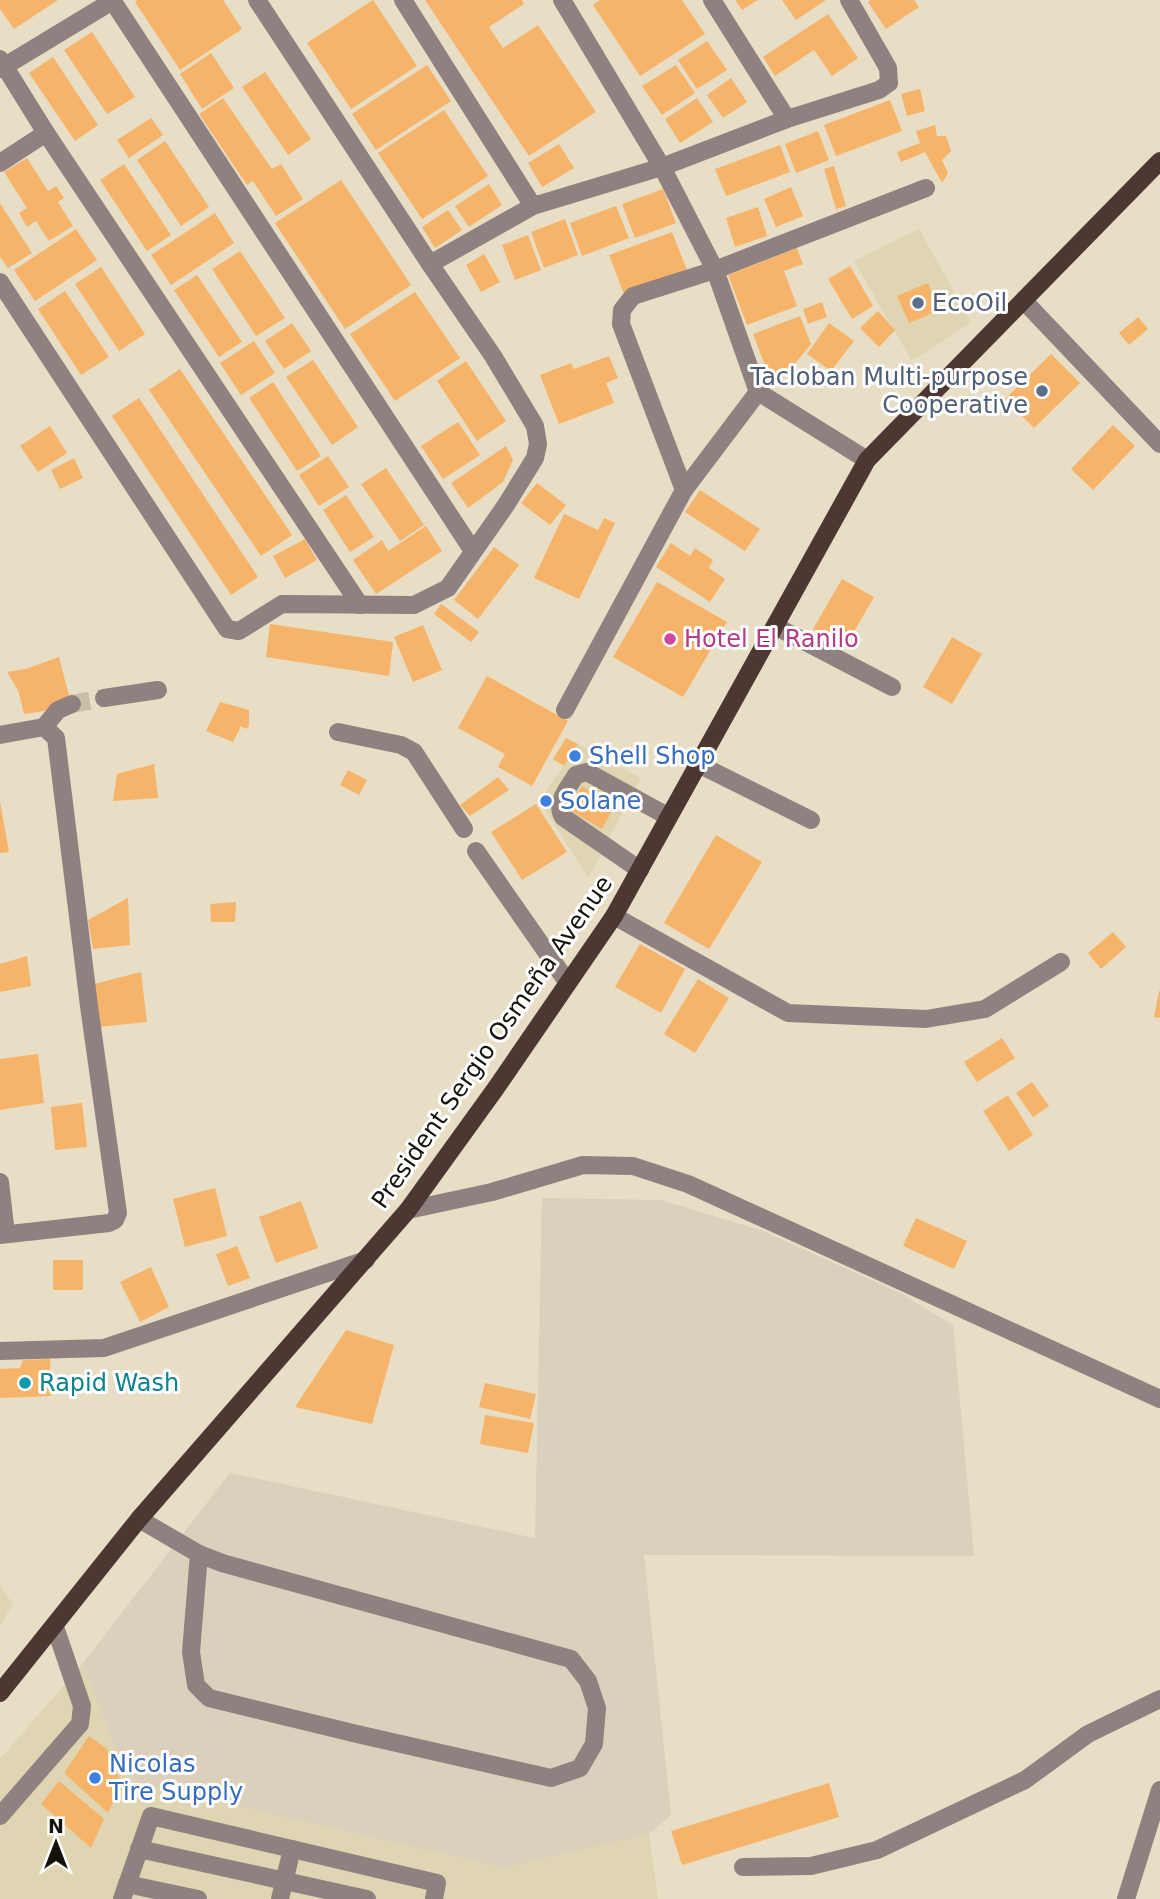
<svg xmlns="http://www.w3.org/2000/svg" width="1160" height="1899" viewBox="0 0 1160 1899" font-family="'DejaVu Sans',sans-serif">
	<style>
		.built { fill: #dfd5b3 }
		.industrial { fill: #dad0bb }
		.building { fill: #f5b469 }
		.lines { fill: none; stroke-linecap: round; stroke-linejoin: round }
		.minor-tunnel { stroke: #c8bfa9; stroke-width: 18; stroke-dasharray: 18 9; stroke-linecap: butt }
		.minor { stroke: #8e817f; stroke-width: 18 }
		.major { stroke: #4c3733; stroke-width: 18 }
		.service-dot { fill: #5c6f8a; stroke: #fff; stroke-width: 2.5 }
		.hotel-dot { fill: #d1479c; stroke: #fff; stroke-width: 2.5 }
		.shop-dot { fill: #3f7fe0; stroke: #fff; stroke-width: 2.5 }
		.culture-dot { fill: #0f9aa8; stroke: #fff; stroke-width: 2.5 }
		.labels { text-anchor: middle; stroke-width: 6; stroke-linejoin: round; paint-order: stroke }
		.service-label { font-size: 24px; fill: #4e5e75; stroke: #fff; text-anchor: start }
		.hotel-label { font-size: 24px; fill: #b23c85; stroke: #fff; text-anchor: start }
		.shop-label { font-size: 24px; fill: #366cbe; stroke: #fff; text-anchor: start }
		.street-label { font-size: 24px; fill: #151209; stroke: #fff }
		.culture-label { font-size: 24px; fill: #0d838f; stroke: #fff; text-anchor: start }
	</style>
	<rect width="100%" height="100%" fill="#e7dec5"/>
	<g class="built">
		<path d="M919,229L971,322L912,361L854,261Z"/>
		<path d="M566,738L641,778L588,878L539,800L564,766L553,759Z"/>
		<path d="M0,1584L13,1605L0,1625Z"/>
		<path d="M83,1663L127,1780L504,1868L649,1834L658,1899H0V1759Z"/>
	</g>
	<path class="industrial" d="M542,1198L661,1200L763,1231L902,1294L953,1325L974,1556L644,1555L671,1815L649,1834L504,1868L127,1780L83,1663L230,1473L535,1538Z"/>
	<g class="building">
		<path d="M0,0H58L14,29L0,9Z"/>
		<path d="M138,0H223L242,29L180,70L135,2Z"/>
		<path d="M373,0L417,66L351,109L307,43Z"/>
		<path d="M425,0H522L524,4L489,27L503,48L538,25L596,112L529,156Z"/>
		<path d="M600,0H682L705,34L640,76L593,5Z"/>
		<path d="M735,0H758L742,10Z"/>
		<path d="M782,0H826L796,20Z"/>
		<path d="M871,0H914L919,7L886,29L868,2Z"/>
		<path d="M828,14L858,58L832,76L814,50L775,76L763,57Z"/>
		<path d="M92,32L135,97L107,114L64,50Z"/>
		<path d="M707,41L727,70L697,89L678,60Z"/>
		<path d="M211,53L234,88L202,109L180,74Z"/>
		<path d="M53,57L98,125L75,141L29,73Z"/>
		<path d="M427,65L451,101L376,150L352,114Z"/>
		<path d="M676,65L695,93L662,115L642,86Z"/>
		<path d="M265,72L311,139L288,155L242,87Z"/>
		<path d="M731,78L747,102L723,118L707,95Z"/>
		<path d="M920,89L925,111L907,116L901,94Z"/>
		<path d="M223,98L272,169L281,164L303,199L276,216L253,181L247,185L199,114Z"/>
		<path d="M697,98L713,122L680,143L665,119Z"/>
		<path d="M890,100L902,131L836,156L824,125Z"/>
		<path d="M444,110L488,176L422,219L378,153Z"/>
		<path d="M151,118L163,135L129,158L117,140Z"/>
		<path d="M935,125L937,136H946L951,151L942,160L948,173L942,183L925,152L901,162L897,152L920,143L916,131Z"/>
		<path d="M818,131L829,160L796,173L785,144Z"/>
		<path d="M165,141L209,207L181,226L137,160Z"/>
		<path d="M559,144L574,168L542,187L528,163Z"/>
		<path d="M780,145L790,172L726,196L715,169Z"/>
		<path d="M27,158L48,191L56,186L64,198L58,202L73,226L49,241L36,221L27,227L19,213L27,208L4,172Z"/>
		<path d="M124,164L171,235L147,251L100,180Z"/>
		<path d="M834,166L846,206L836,209L824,169Z"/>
		<path d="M341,180L411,285L345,329L275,223Z"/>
		<path d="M489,184L502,205L469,227L455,206Z"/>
		<path d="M791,187L803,216L776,227L764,199Z"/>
		<path d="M663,189L676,223L635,238L622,204Z"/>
		<path d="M0,203L32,253L8,268L0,257Z"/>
		<path d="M616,206L629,238L582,256L570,223Z"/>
		<path d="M758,207L767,236L735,247L726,218Z"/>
		<path d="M448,210L462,230L435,248L422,227Z"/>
		<path d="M215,213L234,243L171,285L151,255Z"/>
		<path d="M565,219L578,255L544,268L531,232Z"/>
		<path d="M76,229L97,260L35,301L14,270Z"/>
		<path d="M672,232L687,270L624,294L609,255Z"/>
		<path d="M528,235L541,270L515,280L502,245Z"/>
		<path d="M797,248L803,264L784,271L797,306L747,325L728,275Z"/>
		<path d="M240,251L285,318L256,336L212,269Z"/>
		<path d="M484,254L500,282L481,292L466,265Z"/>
		<path d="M850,266L873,306L852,319L828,279Z"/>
		<path d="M101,267L145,334L119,351L75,284Z"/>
		<path d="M197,275L242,342L219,357L174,290Z"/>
		<path d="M928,283L940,310L909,323L897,296Z"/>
		<path d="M65,291L109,357L81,375L38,309Z"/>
		<path d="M415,292L460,358L395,401L350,334Z"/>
		<path d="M822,302L827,317L808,324L803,309Z"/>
		<path d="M878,311L895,330L879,347L860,328Z"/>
		<path d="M800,316L811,344L789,371L770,378L753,334Z"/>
		<path d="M1138,317L1148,329L1129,345L1119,333Z"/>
		<path d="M292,323L311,351L284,369L265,341Z"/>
		<path d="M829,323L854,341L831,371L807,354Z"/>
		<path d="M254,341L275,373L241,395L220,363Z"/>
		<path d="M1051,354L1080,383L1034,428L1005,399Z"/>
		<path d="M609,356L618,378L606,383L614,403L559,424L540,375L571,363L574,369Z"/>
		<path d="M313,360L358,427L332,445L286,377Z"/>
		<path d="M466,361L506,421L477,441L437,381Z"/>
		<path d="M180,369L292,535L261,556L149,390Z"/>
		<path d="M273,382L321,456L297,471L249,398Z"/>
		<path d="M139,398L258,577L231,595L112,416Z"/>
		<path d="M458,422L480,455L443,479L421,446Z"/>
		<path d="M1113,425L1135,446L1093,490L1071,469Z"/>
		<path d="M50,426L67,453L38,472L20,446Z"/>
		<path d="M506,446L513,460L503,482L468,508L451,483Z"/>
		<path d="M328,456L349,487L319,506L299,475Z"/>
		<path d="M74,458L83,478L60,489L51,470Z"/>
		<path d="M386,468L424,525L400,541L361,484Z"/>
		<path d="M537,483L566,505L550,525L521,503Z"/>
		<path d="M700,490L760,529L745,551L685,512Z"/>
		<path d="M346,495L374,537L350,552L323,510Z"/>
		<path d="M564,514L598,530L604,518L615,523L579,599L534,578Z"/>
		<path d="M426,526L442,551L376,594L353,560L382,540L388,551Z"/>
		<path d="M305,539L317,560L285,578L273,556Z"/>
		<path d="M671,543L690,556L695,548L713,560L709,568L725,579L710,602L656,567Z"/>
		<path d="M494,547L519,565L478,619L454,600Z"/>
		<path d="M842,579L874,597L845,647L813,629Z"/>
		<path d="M657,582L727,622L683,697L613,657Z"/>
		<path d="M441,604L479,632L471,642L434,614Z"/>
		<path d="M270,624L393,642L389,676L266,657Z"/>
		<path d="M423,625L442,670L413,682L394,637Z"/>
		<path d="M952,637L982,654L952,704L923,687Z"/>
		<path d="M59,657L70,700L44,711L24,714L18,690L7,672L26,669Z"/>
		<path d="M487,676L568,721L532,786L498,767L505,754L458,728Z"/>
		<path d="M220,702L249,710V726L246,729L241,726L233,742L206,731Z"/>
		<path d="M566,738L578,744L564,766L553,759Z"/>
		<path d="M154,764L158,798L113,801L117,774Z"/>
		<path d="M348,770L367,780L359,795L340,785Z"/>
		<path d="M498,777L509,790L470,816L460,805Z"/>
		<path d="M582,786L615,806L602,829L568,809Z"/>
		<path d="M0,801L9,852L0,853Z"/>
		<path d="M536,804L567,852L522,880L491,832Z"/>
		<path d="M716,835L762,862L709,949L664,923Z"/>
		<path d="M128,898L130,945L93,949L88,920Z"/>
		<path d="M236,902L235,922H211L210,904Z"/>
		<path d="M1113,932L1126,947L1101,969L1088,953Z"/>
		<path d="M640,944L685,969L661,1013L615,987Z"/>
		<path d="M27,956L31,986L0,992V964Z"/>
		<path d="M141,972L147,1022L98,1027L90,985Z"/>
		<path d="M698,979L729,998L695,1053L664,1034Z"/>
		<path d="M1159,991H1160V1018L1154,1017Z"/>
		<path d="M1002,1038L1015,1058L977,1082L964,1062Z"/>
		<path d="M38,1054L44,1103L0,1110V1059Z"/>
		<path d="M1032,1082L1049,1106L1033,1117L1016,1093Z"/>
		<path d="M1008,1095L1033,1135L1009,1151L983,1111Z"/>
		<path d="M82,1103L87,1147L55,1150L51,1107Z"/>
		<path d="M215,1188L227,1236L185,1247L173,1199Z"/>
		<path d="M301,1201L318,1248L276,1263L259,1217Z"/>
		<path d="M916,1218L967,1241L954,1269L903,1246Z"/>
		<path d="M237,1246L250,1278L228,1286L216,1254Z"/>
		<rect x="53" y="1260" width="30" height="30"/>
		<path d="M151,1267L169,1307L140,1322L120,1282Z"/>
		<path d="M346,1330L394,1345L372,1424L295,1407Z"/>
		<path d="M50,1359L51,1396L0,1398V1369L20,1368L23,1360Z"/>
		<path d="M485,1383L536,1394L530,1419L479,1407Z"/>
		<path d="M485,1415L534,1423L528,1453L480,1444Z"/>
		<path d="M89,1736L107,1749L122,1784L108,1813L64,1773Z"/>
		<path d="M59,1781L104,1819L91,1848L41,1804Z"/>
		<path d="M829,1783L839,1817L682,1865L671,1831Z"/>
	</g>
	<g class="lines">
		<path class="minor-tunnel" d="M72,704L104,698"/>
		<g class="minor">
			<path d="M112,0L473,551"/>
			<path d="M403,0L533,206"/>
			<path d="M562,0L662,167L715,270L758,392L867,460"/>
			<path d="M712,0L787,119"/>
			<path d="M0,59L46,133L360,605"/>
			<path d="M0,69L114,0"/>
			<path d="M0,163L46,133"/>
			<path d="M430,264L533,206L662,167L787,119L879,90L889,83L888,68L849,0"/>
			<path d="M0,282L227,629L239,631L282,604L414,605L448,588L506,505L535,458L538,444L535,426L493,356L430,264L257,0"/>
			<path d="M1024,301L1160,444"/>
			<path d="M684,490L621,324L622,310L633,296L715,270L926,188"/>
			<path d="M775,626L892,687"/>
			<path d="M104,698L158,690"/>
			<path d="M565,710L684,490L758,392"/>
			<path d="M44,727L58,710L72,704"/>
			<path d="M338,732L401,745L414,752L464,829"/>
			<path d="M0,735L44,727L56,738L89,1006L118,1213L115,1220L109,1223L0,1235"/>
			<path d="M698,764L811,820"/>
			<path d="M476,851L568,983"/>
			<path d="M640,870L563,817C554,803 569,787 576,775L587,772L669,817"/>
			<path d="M614,916L788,1013L926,1019L985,1009L1061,962"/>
			<path d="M0,1182L6,1234"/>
			<path d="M408,1210L492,1192L583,1165L633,1166L688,1184L1160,1399"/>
			<path d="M0,1351L104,1348L366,1260"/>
			<path d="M139,1519L199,1554L222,1563L571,1659L588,1681L597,1708L594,1744L580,1768L551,1778L357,1734L209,1698L196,1685L191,1652L199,1554"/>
			<path d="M0,1816L80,1724L82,1706L55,1627"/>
			<path d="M139,1849L367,1899"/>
			<path d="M743,1867L811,1866L877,1850L1025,1780L1088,1734L1160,1699"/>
			<path d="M127,1884L198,1899"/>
			<path d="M122,1899L151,1816L437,1883L434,1899"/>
			<path d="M280,1899L292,1849"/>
			<path d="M1126,1899L1160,1790"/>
		</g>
		<path class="major" d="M0,1693L139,1519L408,1210L496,1088L614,916L867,460L1160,161"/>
	</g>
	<g class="service-dot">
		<circle cx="918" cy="303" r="7"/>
		<circle cx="1042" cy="391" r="7"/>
	</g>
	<circle class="hotel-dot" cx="670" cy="639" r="7"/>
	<g class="shop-dot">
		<circle cx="575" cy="756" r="7"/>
		<circle cx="546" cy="801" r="7"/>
		<circle cx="95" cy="1778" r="7"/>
	</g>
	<circle class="culture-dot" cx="25" cy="1383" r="7"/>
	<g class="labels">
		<g class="service-label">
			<text x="932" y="311">EcoOil</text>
			<text x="1028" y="385" text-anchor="end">Tacloban Multi-purpose<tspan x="1028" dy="28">Cooperative</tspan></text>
		</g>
		<g class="hotel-label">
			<text x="684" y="647">Hotel El Ranilo</text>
		</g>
		<g class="shop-label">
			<text x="589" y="764">Shell Shop</text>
			<text x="560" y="809">Solane</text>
			<text x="109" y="1772">Nicolas<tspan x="109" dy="28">Tire Supply</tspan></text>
		</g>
		<g class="street-label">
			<text transform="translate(492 1042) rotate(-55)" y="8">President Sergio Osmeña Avenue</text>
		</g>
		<g class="culture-label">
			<text x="39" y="1391">Rapid Wash</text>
		</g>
	</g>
	<g transform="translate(56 1843)" stroke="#ffffff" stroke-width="5" paint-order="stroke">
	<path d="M0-5L12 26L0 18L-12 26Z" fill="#151209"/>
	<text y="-10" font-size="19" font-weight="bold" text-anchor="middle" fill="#151209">N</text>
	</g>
</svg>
